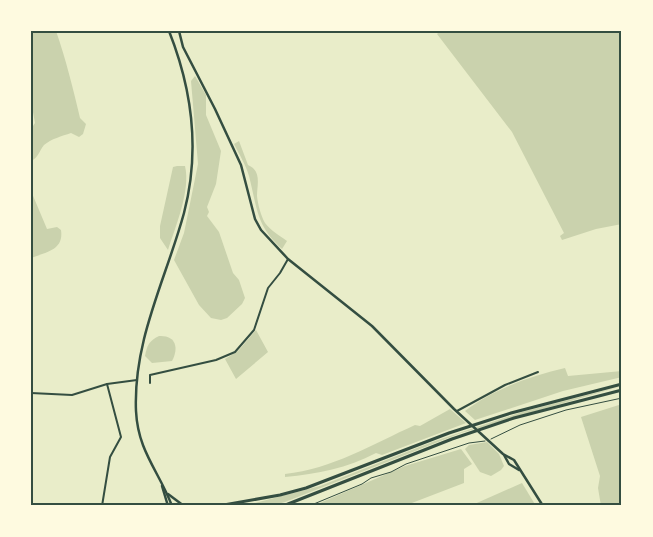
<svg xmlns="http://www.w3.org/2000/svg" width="653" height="537" viewBox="0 0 653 537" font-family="Ubuntu,sans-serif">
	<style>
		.green { fill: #cad2ad }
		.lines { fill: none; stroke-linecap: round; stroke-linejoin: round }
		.path { stroke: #344e41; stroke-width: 1 }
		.minor { stroke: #344e41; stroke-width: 2 }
		.secondary { stroke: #344e41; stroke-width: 2.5 }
		.trunk { stroke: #344e41; stroke-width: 3 }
		.neatline { fill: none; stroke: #344e41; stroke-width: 2 }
	</style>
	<rect width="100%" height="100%" fill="#e9edc9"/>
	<g class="green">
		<path d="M31,31H56C66,60 73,88 80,118L86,124L83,134L79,137L71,133C62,136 51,139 44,145C39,151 39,157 31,161V129L35,123L31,101Z"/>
		<path d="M440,31H622V224L596,229L562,240L560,236L564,233L512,132L437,34Z"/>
		<path d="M195,76L206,95V115L221,151L216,184L207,207L209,212L207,216L219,232L233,273L239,280L245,298L242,304L227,318L221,320L211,318L199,305L174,260L184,233L198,164L191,81Z"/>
		<path d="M239,141L248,165C262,171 257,185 257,196C258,205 261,216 265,223C270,230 280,236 287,241L282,249C256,226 257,207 249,176C246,165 239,154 234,144Z"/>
		<path d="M177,166H185C191,190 175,228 168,250L160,238V226L173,167Z"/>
		<path d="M31,191L47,229L57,227L61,230C64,250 47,252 31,258Z"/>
		<path d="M256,330L268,352L236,379L225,359L238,351Z"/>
		<path d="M159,336C176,335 179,348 172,361L152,363L145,356C147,345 149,341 159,336Z"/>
		<path d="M565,368L568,376L622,371V377L563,391L475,420L465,411C493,389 531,376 565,368Z"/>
		<path d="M622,386L461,433L285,502L271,506H243L320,486L432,442L522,412Z"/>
		<path d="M622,404V506H601L598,488L600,476L581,417Z"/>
		<path d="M450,409L466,423L382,455L376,453C347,468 318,474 285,477V474C332,469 373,444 415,425L420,426Z"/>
		<path d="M487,442L499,454L504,466L501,470L491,476L480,472L465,449L469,445Z"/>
		<path d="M461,449L472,464L464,469V483L404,506H313L405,466Z"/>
		<path d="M522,483L536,506H470Z"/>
	</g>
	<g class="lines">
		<g class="path">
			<path d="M491,439L520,425L566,410L622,398"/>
			<path d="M309,506L362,484L371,478L391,472L406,464L469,443L485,441"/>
		</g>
		<g class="minor">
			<path d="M150,383V375L216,360L235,352L254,330L268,288L280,273L288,259"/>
			<path d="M31,393L72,395L107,384L137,380"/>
			<path d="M457,411L505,385L538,372"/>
			<path d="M102,506L110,457L121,437L107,384"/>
		</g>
		<g class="secondary">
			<path d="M169,31C192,89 200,152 184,213C166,279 133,340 136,411C138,452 159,471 172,506"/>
			<path d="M179,31L183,47L215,109L241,165L255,219L261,230L288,259L372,326L454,409L503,454L514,460L543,506"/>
			<path d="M504,455L509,464L519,470"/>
			<path d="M162,486L168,506"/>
			<path d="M168,494L184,506"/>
		</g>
		<g class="trunk">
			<path d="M218,506L280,495L306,488L449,433L511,413L622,384"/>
			<path d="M283,506L452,439L514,418L622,390"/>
		</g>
	</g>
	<rect width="653" height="537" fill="none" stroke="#fefae0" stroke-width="65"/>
	<rect x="32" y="32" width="588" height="472" class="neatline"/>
</svg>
